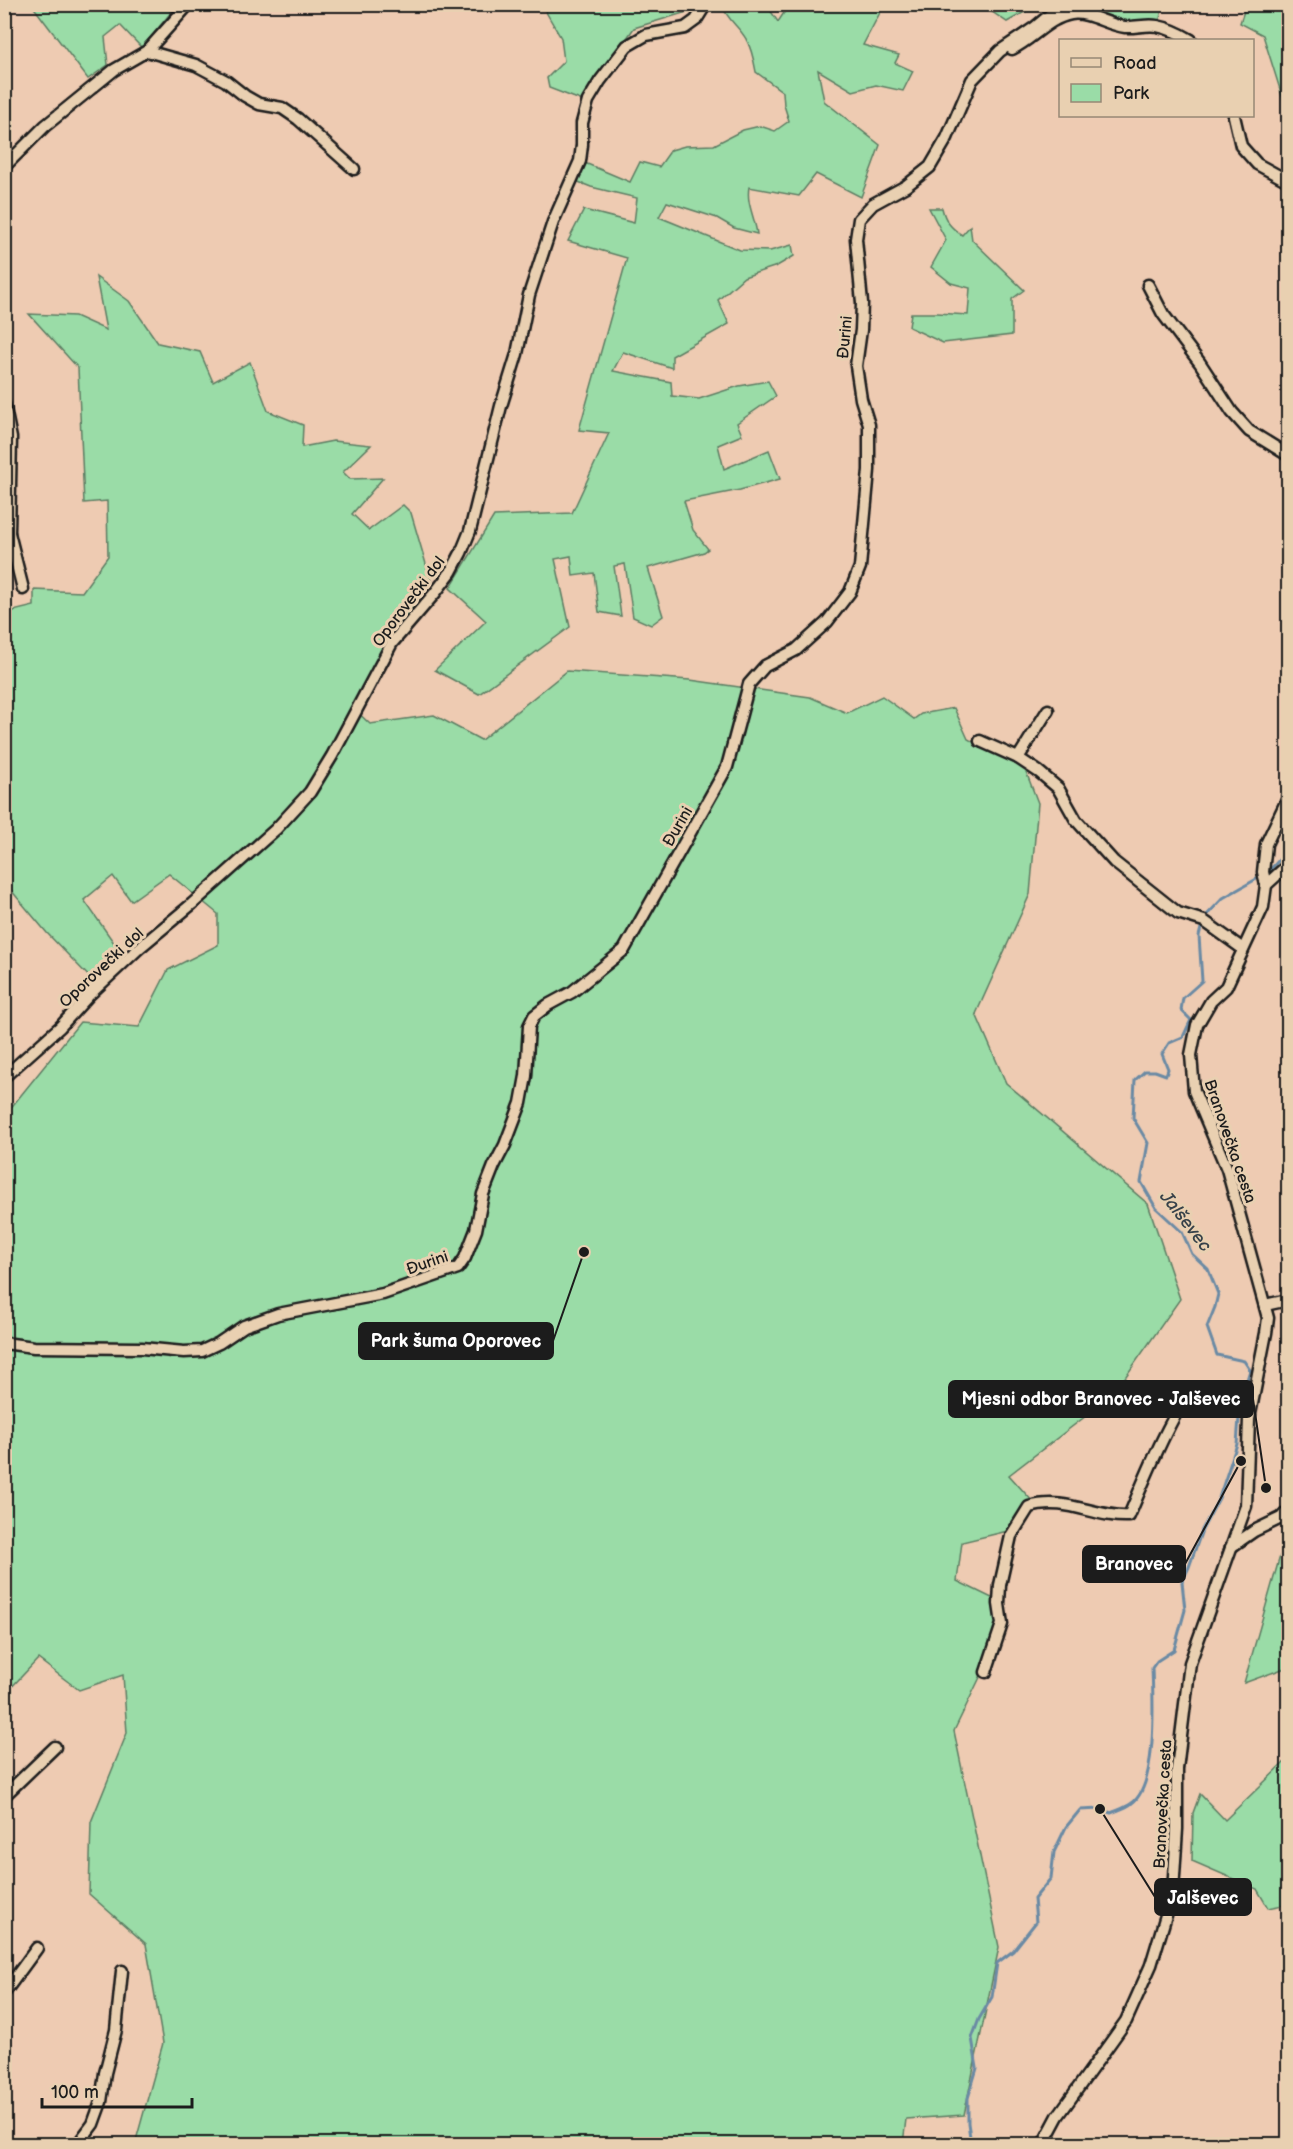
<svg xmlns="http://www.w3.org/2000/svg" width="1293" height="2149" viewBox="0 0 1293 2149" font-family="'Balsamiq Sans',sans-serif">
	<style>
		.green { fill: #9adca7; stroke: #5b7c62; stroke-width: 1.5 }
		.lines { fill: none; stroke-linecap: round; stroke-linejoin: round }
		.stream { stroke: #6b8aa4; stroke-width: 3 }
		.street-casing { stroke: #1c1c1c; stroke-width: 15 }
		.street { stroke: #e9d0b1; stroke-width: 10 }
		.labels { text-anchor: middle; stroke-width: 6; stroke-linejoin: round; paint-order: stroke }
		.street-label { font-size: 16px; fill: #1c1c1c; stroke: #e9d0b1 }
		.water-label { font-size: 18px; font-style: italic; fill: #364149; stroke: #e9d0b1 }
		.leader { fill: none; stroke: #1c1c1c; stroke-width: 2 }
		.callout-dot { fill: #1c1c1c; stroke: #e9d0b1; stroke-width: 2 }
		.callout { fill: #1c1c1c; stroke: #1c1c1c; stroke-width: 2 }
		.callout-label { font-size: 18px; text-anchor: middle; font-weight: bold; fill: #fff }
	</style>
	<rect width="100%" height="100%" fill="#eecbb2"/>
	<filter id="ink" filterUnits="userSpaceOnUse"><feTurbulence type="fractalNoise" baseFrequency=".0167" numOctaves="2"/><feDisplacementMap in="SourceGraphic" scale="12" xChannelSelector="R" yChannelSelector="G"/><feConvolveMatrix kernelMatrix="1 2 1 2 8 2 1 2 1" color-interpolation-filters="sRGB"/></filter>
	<g filter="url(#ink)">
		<g class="green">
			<path d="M1070,4L1163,5L1159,23H1134L1066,9Z"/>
			<path d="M32,5H177L142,48L120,25L105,37L108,65L88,79Z"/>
			<path d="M542,5H698L697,9L634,28L583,101L549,88L547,78L564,61L561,38Z"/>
			<path d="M722,5H762L768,7L778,22L789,5H884L863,45L899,55L895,63L913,71L903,91L876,85L853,91L818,70L824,101L880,145L861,197L816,174L799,196L749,187C746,203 755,218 757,234L734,228L717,218L667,202L659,217L740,250L770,251L792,245L794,256L777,266L744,277L718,300L729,324L672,356V368L623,352L613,371L671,382L672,396L699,399L739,386L768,381L776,396L737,423L742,435L718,445L724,469L769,450L780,479L740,490L684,501L693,530L708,549L704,552L648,568L663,616L651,625L633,617L625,564L614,566L621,616L599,612L594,573L573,576L571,556L555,559L570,627L479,694L435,670L486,621L450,588L494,516L572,513L609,433L579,430L627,258L568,241L584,210L634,223L637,198L591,187L576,181L585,163L630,182L640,162L659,167L671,150L685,146L714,145L743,130L760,126L775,131L789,121L784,105L783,92L756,72C754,61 752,49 746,39C739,26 727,20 722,5Z"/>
			<path d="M982,5V4L1037,5L1007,22Z"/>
			<path d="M1246,5H1288V115L1263,35L1240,23Z"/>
			<path d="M929,208H942C945,221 951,228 962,235L970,226L972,240L1024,290L1012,299V335L943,343L909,327L911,313H937L968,315L970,288L951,283L931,267L946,240Z"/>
			<path d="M96,277L129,301L158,343L200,352L213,382L250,362L268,411L303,425L302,447L333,441L371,445L343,472L350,479L383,478L352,514L369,530L403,505L411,513L431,581L390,637L352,707L370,724L434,715L481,740L567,671L690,680L810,697L847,713L882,696L914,719L921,714L954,708L968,739L1025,769L1038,803L1030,894L976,1014L1006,1083L1148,1204L1180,1299L1112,1396L1009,1475L1034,1503L1020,1528L962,1542L957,1581L994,1599L1000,1636L954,1731L999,1947L964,2115L906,2119L903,2144H135L163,2043L146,1944L89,1894L91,1822L127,1733L123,1675L79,1690L38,1659L5,1694V1115L80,1022L139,1027L168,970L218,945V914L169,874L131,901L113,876L84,900L126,960L98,986L47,933L5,883V613L34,606V590L82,592L108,556L107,501L84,503L78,368L29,314L75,316L106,330Z"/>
			<path d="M1288,1555V1667L1244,1683L1280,1556Z"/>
			<path d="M1288,1759V1904L1268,1908L1257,1889L1192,1861L1193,1813L1200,1794L1225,1820Z"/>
		</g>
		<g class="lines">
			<g class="stream">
				<path d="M1269,871L1288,850"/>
				<path d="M1206,916L1223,898L1260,877"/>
				<path d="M1202,924L1199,936L1202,981L1183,998L1181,1010L1191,1020L1183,1037L1169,1043L1162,1054L1168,1069L1166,1075L1155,1071H1145L1135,1080L1133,1118L1148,1143L1141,1182L1156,1208L1182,1232L1192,1254L1208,1269L1218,1294L1215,1307L1207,1327L1217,1355L1244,1361L1250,1370L1244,1390"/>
				<path d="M971,2144L968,2123V2098L977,2068L972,2038L979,2019L992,1997L997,1963L1013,1951L1036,1922L1034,1899L1051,1878L1054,1852L1066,1827L1080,1810L1100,1809L1111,1813C1118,1810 1126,1808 1132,1803C1158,1785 1153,1697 1152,1668L1157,1661L1174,1650L1185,1610L1182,1582L1189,1567L1202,1530L1219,1498L1237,1444L1240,1404"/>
			</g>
			<defs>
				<g id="street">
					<path d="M1012,49C1033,39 1048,18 1071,14C1088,11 1107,25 1125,27C1135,28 1147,24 1157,26C1168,28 1181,34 1191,40"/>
					<path d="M147,51L196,65L226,81L245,96L259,104L282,108L298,119L354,169"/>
					<path d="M1234,116L1241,146L1257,164L1288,181"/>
					<path d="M4,167L45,126L114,70L147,51L189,4"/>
					<path d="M1148,285L1163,314L1200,363L1232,412L1249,431L1288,455"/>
					<path d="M4,404L11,438L9,533L4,535"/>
					<path d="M9,533L23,589"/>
					<path d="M980,741L1018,758L1039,772L1058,788L1076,820L1114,862L1178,913L1204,921L1243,949"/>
					<path d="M1018,758L1048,710"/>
					<path d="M1266,885L1288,865"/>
					<path d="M4,1077L60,1027L90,994L138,949L192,904L276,829L310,792L332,756L392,643L435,593L451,572L461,553L470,531L501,406L517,354L529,295L553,222L580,161L582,145V123L588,101L600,81L627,46L646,35L685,28L696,20L706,4"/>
					<path d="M1265,1305L1288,1300"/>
					<path d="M4,1343L34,1347L142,1348L184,1352L202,1351L219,1343L244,1326L278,1314L383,1294L458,1268L465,1258L476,1230L483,1194L494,1166L505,1145L521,1103L526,1076L529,1026L534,1016L548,1005L572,992L624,950L727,767L749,684L765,666L796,650L827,622L850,592L860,567L869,470V425L861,399L856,366L861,330L862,303L856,239L859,219L873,204L906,186L930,167L947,138L972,80L1000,51L1034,28L1063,4"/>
					<path d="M1231,1547L1254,1531L1281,1518L1288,1511"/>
					<path d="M986,1672L1002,1624L999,1604L1000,1585L1011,1536L1029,1507C1066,1496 1095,1518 1129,1516C1138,1495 1176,1400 1193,1392C1207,1385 1238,1397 1252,1402"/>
					<path d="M4,1796L55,1747"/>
					<path d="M4,1993L37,1948"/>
					<path d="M78,2144L93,2124L101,2102L105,2073L116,2030L122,1971"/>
					<path d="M1043,2144L1058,2116L1126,2021L1151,1965L1173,1892L1177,1829V1769L1190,1663L1246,1506L1249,1419L1266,1333L1268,1318L1227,1169L1194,1091L1191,1055L1197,1025L1211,1001L1226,987L1263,907L1266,885L1263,872L1266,844L1288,798"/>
				</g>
			</defs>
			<use href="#street" class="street-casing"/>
			<use href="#street" class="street"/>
		</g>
	</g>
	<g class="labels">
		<g class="street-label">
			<text transform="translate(844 337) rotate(-85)" y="6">Đurini</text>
			<text transform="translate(408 601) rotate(-53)" y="6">Oporovečki dol</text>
			<text transform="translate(677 826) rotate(-60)" y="6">Đurini</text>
			<text transform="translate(101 967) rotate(-43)" y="6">Oporovečki dol</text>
			<text transform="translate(1231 1141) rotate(71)" y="6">Branovečka cesta</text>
			<text transform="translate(427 1262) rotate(-19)" y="6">Đurini</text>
			<text transform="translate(1162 1804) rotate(-87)" y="6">Branovečka cesta</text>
		</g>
		<g class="water-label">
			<text transform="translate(1186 1221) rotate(52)" y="6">Jalševec</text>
		</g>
	</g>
	<path class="leader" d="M584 1252L553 1341M1266 1488L1253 1399M1241 1461L1185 1564M1100 1809L1155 1897"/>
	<g class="callout-dot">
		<circle cx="584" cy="1252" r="6"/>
		<circle cx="1266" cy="1488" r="6"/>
		<circle cx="1241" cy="1461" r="6"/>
		<circle cx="1100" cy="1809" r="6"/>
	</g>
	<g class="callout">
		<rect x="359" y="1323" width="194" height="36" rx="6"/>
		<rect x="949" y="1381" width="304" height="36" rx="6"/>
		<rect x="1083" y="1546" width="102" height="36" rx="6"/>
		<rect x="1155" y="1879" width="96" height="36" rx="6"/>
	</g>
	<g class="callout-label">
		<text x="456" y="1347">Park šuma Oporovec</text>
		<text x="1101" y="1405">Mjesni odbor Branovec - Jalševec</text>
		<text x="1134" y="1570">Branovec</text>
		<text x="1203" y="1904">Jalševec</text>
	</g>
	<rect width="1293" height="2149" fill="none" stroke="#e9d0b1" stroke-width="24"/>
	<rect x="12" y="12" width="1269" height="2125" fill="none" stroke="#1c1c1c" stroke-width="2" filter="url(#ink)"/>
	<rect x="1059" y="39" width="195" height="78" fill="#e9d0b1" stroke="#978875" stroke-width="1.5"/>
	<rect x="1071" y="58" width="30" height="9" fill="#e9d0b1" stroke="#978875" stroke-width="1.5"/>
	<text x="1113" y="69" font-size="18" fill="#1c1c1c">Road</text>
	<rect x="1071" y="84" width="30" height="18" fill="#9adca7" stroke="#978875" stroke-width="1.5"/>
	<text x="1113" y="99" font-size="18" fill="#1c1c1c">Park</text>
	<path d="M42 2098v9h150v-9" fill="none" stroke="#1c1c1c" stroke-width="3"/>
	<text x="51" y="2098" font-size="18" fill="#1c1c1c" stroke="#e9d0b1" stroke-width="4.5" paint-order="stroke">100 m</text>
</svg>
